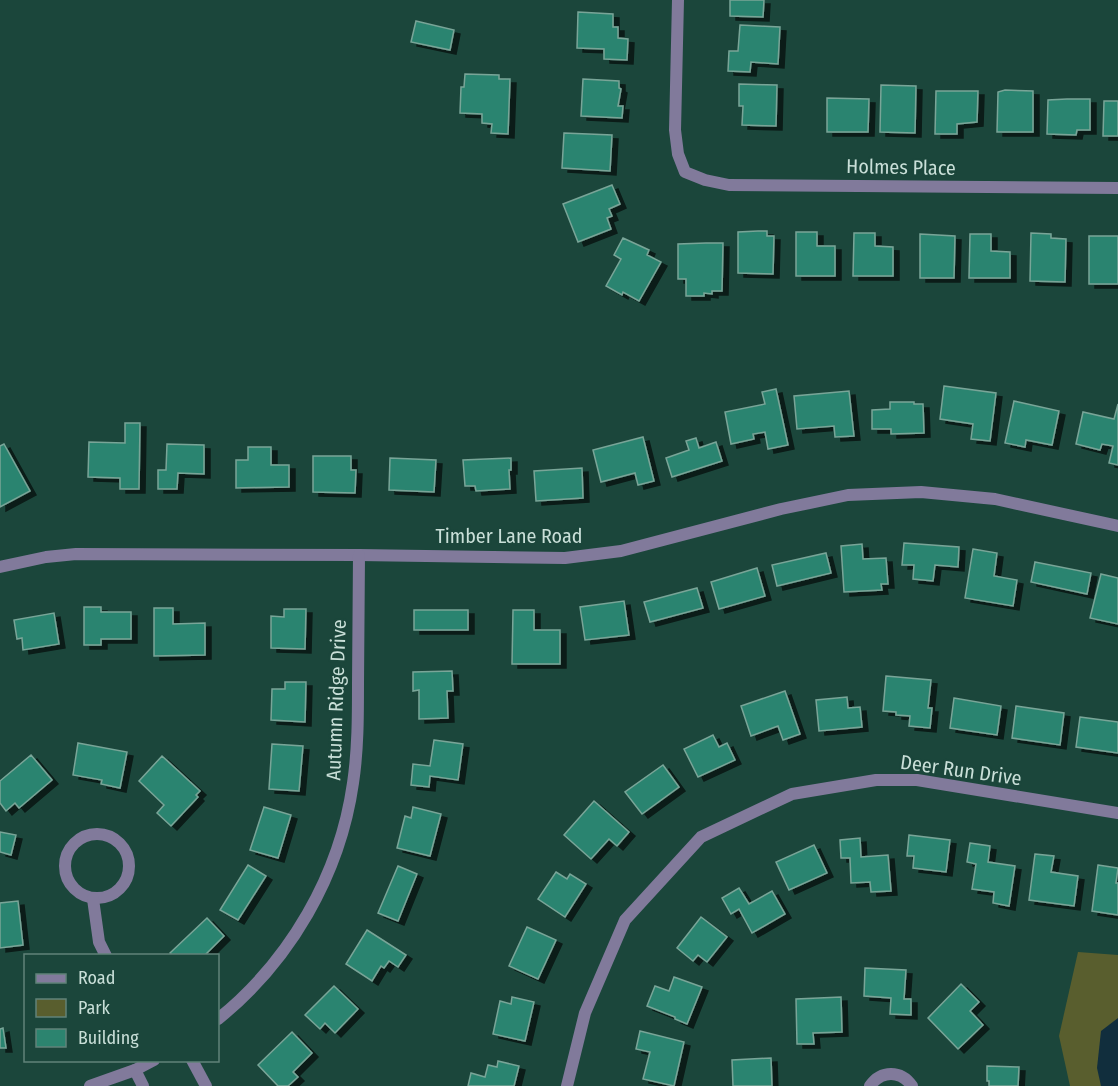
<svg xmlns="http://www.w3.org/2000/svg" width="1118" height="1086" viewBox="0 0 1118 1086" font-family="'Fira Sans Condensed',sans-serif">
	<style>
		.green { fill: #595e2e }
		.water { fill: #112e3d }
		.building { fill: #2c846f; stroke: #79a598; stroke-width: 1.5; filter: url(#shadow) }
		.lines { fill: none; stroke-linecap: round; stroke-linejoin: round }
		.minor { stroke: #817a9b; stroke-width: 12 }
		.labels { text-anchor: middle; stroke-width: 4.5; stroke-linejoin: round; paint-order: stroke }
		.street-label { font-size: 20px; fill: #c9dfd8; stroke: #1b463b }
	</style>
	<defs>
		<filter id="shadow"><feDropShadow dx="6" dy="4" stdDeviation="0" flood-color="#0009"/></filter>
	</defs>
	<rect width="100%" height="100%" fill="#1b463b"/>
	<path class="green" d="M1078,952L1118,955V1086H1070L1059,1036Z"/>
	<path class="water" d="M1118,1018V1086H1101L1097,1068L1101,1031Z"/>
	<g class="building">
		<path d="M730,0H764L763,17L730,16Z"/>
		<path d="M578,12L613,14V27H618V38L628,39L627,60L604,59V49L577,48Z"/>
		<path d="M416,21L454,30L450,50L411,42Z"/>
		<path d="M740,25L780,27L778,64L751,62L750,72L728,71L729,51H738Z"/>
		<path d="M465,74L499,75V79H510L508,134L491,133L492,124L482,123V114L460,113L461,87H464Z"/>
		<path d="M583,79L619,81V88L621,89L618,106H623L622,118L581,116Z"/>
		<path d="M739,84L777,85L776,126L742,125L743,106H739Z"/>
		<path d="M881,85L916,86L915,133L880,132Z"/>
		<path d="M1005,90L1033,91V132H997L998,92Z"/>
		<path d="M936,91H978L977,122L957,124V134H935Z"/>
		<path d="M827,98L869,99L868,132H827Z"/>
		<path d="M1067,99H1090V130H1077L1076,135L1047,134L1048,100Z"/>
		<path d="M1104,101H1118V136H1103Z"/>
		<path d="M564,133L612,135L610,171L562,168Z"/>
		<path d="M612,185L620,204L609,209L612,216L607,218L611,229L578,242L563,204Z"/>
		<path d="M758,231H767V236H774L773,274L738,273V232Z"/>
		<path d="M796,232H817V246H835V276H796Z"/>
		<path d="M854,233H875V246L893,247V276H853Z"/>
		<path d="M1031,233L1051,234V238L1066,239L1065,282L1030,281Z"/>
		<path d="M920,234L955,236L954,278H920Z"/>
		<path d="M970,234H991V251L1010,252V278H969Z"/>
		<rect x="1089" y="236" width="29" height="48"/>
		<path d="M623,238L649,250L647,255L661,262L639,301L623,292L622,295L606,286L621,259L614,255Z"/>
		<path d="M706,243H723L722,291H712V294L704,293V296H686V279H678V244Z"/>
		<path d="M944,386L996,393L990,441L971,439L973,424L940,419Z"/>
		<path d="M776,389L788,445L768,449L765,432L753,434L754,439L731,444L725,412L765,404L762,392Z"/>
		<path d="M849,391L854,436L835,437L834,426L797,429L794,396Z"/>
		<path d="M1014,401L1059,411L1052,445L1026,440L1025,447L1005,443Z"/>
		<path d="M890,402H914V404H923L924,433L891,434V429H872V410L890,409Z"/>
		<path d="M1118,404V465L1109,463L1113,446L1102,444L1100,450L1076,444L1083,412L1114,419Z"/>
		<path d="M125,423H140L139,489H120V478L88,477L89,442L125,443Z"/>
		<path d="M643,437L654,481L638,485L635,473L601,482L593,450Z"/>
		<path d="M696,438L699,448L716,442L722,461L672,477L666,458L689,450L686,441Z"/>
		<path d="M4,444L30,491L0,507V446Z"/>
		<path d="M167,444L204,445V474L178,473L177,489H158V470H166Z"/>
		<path d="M248,447H271V465H289V487L236,488V460H248Z"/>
		<path d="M313,456H351V470H356L355,493L313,492Z"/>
		<path d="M390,458L436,460L434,492L389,490Z"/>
		<path d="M511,458V470H509L510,489L476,491L475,486H465L463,460Z"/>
		<path d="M582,468L583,498L536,501L534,471Z"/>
		<path d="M904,543L959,547L958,567L935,565L933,581L913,579L914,565H902Z"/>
		<path d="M862,544L863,559L886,558L888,584H881L882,590L844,592L841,546Z"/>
		<path d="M973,549L997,553L994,576L1017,580L1013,606L965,598Z"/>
		<path d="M826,553L831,573L777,586L772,565Z"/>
		<path d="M1035,562L1091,573L1087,594L1031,582Z"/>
		<path d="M757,568L765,596L719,609L711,582Z"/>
		<path d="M1101,574L1118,578V624L1090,618Z"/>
		<path d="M697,588L703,608L650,622L644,602Z"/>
		<path d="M624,601L629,635L585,640L580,607Z"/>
		<path d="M84,607H101V612H131V639H101V645H84Z"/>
		<path d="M154,608H173V624L205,623V655L154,656Z"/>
		<path d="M284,609H306L305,649L271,648V616L284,617Z"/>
		<rect x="414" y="610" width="54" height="20"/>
		<path d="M513,610H534V630H560V664H512Z"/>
		<path d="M54,613L59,644L23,650L22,638L17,639L14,620Z"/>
		<path d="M452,671L453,691H447L448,718L419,719V690L413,691V672Z"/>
		<path d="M886,676L931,680L928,708H932L930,728L909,726L910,716L896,715V712L883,711Z"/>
		<path d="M285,682H306L305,722L271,720L272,689H285Z"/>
		<path d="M785,691L800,734L783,740L778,726L751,736L741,706Z"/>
		<path d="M847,697L848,708L860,707L862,727L819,731L816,700Z"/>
		<path d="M954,698L1001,706L997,735L950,728Z"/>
		<path d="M1016,706L1064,713L1060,745L1012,738Z"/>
		<path d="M1080,717L1118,722V753L1076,747Z"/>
		<path d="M713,735L719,747L727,743L735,760L698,777L684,749Z"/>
		<path d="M434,740L463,744L458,780L430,776L429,787L411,785L413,764L430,766Z"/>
		<path d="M78,743L127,752L120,788L101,784L102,780L73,775Z"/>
		<path d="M272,744L303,746L299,791L269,789Z"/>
		<path d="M31,755L52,780L19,808L15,803L6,811L0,803V781Z"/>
		<path d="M162,756L200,791L196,795L198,797L171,826L157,813L164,805L139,781Z"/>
		<path d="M663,765L679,787L642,814L625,792Z"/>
		<path d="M594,801L629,832L617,846L609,839L591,859L564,835Z"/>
		<path d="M264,807L291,815L278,858L250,850Z"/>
		<path d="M413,807L441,814L430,856L397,848L405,816L411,818Z"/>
		<path d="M0,832L16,835L11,855L0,852Z"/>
		<path d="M909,835L950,840L946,872L913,868L914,856H907Z"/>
		<path d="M860,838L861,857L888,855L891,891L871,892L870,882L851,883L850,858H841L840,840Z"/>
		<path d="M970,843L990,846L988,862L1015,866L1009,906L993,903L994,892L972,889L976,864L967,862Z"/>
		<path d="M814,845L827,873L789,890L776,862Z"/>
		<path d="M1035,854L1054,856L1051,872L1078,876L1074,906L1029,900Z"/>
		<path d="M248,865L266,876L238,920L220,910Z"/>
		<path d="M1098,865L1118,868L1116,883H1118V915L1092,911Z"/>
		<path d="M398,866L417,874L398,921L378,913Z"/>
		<path d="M556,872L567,879L570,874L586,884L565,917L538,899Z"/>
		<path d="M739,888L749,904L772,891L785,914L752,933L739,909L731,914L722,898Z"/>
		<path d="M18,901L23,945L0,948V903Z"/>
		<path d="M701,917L727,937L707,962L698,955L693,961L677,948Z"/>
		<path d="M207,918L224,936L204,956H173L170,953Z"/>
		<path d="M527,927L556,940L538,979L509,966Z"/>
		<path d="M367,930L406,955L398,967L389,961L384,968L381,966L372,981L346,964Z"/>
		<path d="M865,968L906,970L904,999H911V1015L890,1014L891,998L864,996Z"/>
		<path d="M674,977L702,987L687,1024L675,1019V1017L647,1006L655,986L669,991Z"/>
		<path d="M961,984L979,1002L970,1011L983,1025L958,1049L928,1018Z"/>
		<path d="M334,986L358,1009L335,1033L325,1023L320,1029L305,1015Z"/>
		<path d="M512,997L534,1002L525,1041L493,1034L500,1001L511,1004Z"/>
		<path d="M841,997L842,1032L813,1033L814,1044H797L796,999Z"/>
		<path d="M3,1028L6,1048H0V1029Z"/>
		<path d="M640,1031L684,1042L674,1086L643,1079L650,1052L636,1049Z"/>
		<path d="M292,1032L312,1053L293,1072L298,1077L288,1086H278L258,1065Z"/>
		<path d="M771,1058L772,1086H733L732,1060Z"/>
		<path d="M498,1061L519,1066L514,1086H468L471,1073L485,1077L488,1065L497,1067Z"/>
		<path d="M987,1066L1019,1067L1018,1086H989V1081H987Z"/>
	</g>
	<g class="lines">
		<g class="minor">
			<path d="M678,0L675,130L678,154L685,172L705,180L729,185L1118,188"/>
			<path d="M0,567L46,557L76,554L359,555L565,558L621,551L781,509L848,495L921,492L995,499L1118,526"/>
			<circle cx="97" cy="866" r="32"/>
			<path d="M93,899L99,942L106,956"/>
			<path d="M218,1019C290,961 340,875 353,783C358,750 358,716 358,683C358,640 359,597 359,555"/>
			<path d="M192,1060L206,1086"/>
			<path d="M135,1070L143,1086"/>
			<path d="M90,1086L135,1070L154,1060"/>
			<path d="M567,1086L585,1013L625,920L701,837L792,794L876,780H917L1118,813"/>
			<path d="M870,1086C881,1070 901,1070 912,1086"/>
		</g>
	</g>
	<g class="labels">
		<g class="street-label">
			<text transform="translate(901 167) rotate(1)" y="7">Holmes Place</text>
			<text x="509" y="543">Timber Lane Road</text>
			<text transform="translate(336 700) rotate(-88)" y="7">Autumn Ridge Drive</text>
			<text transform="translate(961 770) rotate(8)" y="7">Deer Run Drive</text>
		</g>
	</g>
	<rect x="24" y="954" width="195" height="108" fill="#1b463b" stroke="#61837a" stroke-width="1.5"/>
	<rect x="36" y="974" width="30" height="9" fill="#817a9b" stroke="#61837a" stroke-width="1.5"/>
	<text x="78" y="984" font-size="18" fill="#c9dfd8">Road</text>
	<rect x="36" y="999" width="30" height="18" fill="#595e2e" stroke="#61837a" stroke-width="1.5"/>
	<text x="78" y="1014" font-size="18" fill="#c9dfd8">Park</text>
	<rect x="36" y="1029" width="30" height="18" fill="#2c846f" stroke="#61837a" stroke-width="1.5"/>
	<text x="78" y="1044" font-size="18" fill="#c9dfd8">Building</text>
</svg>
